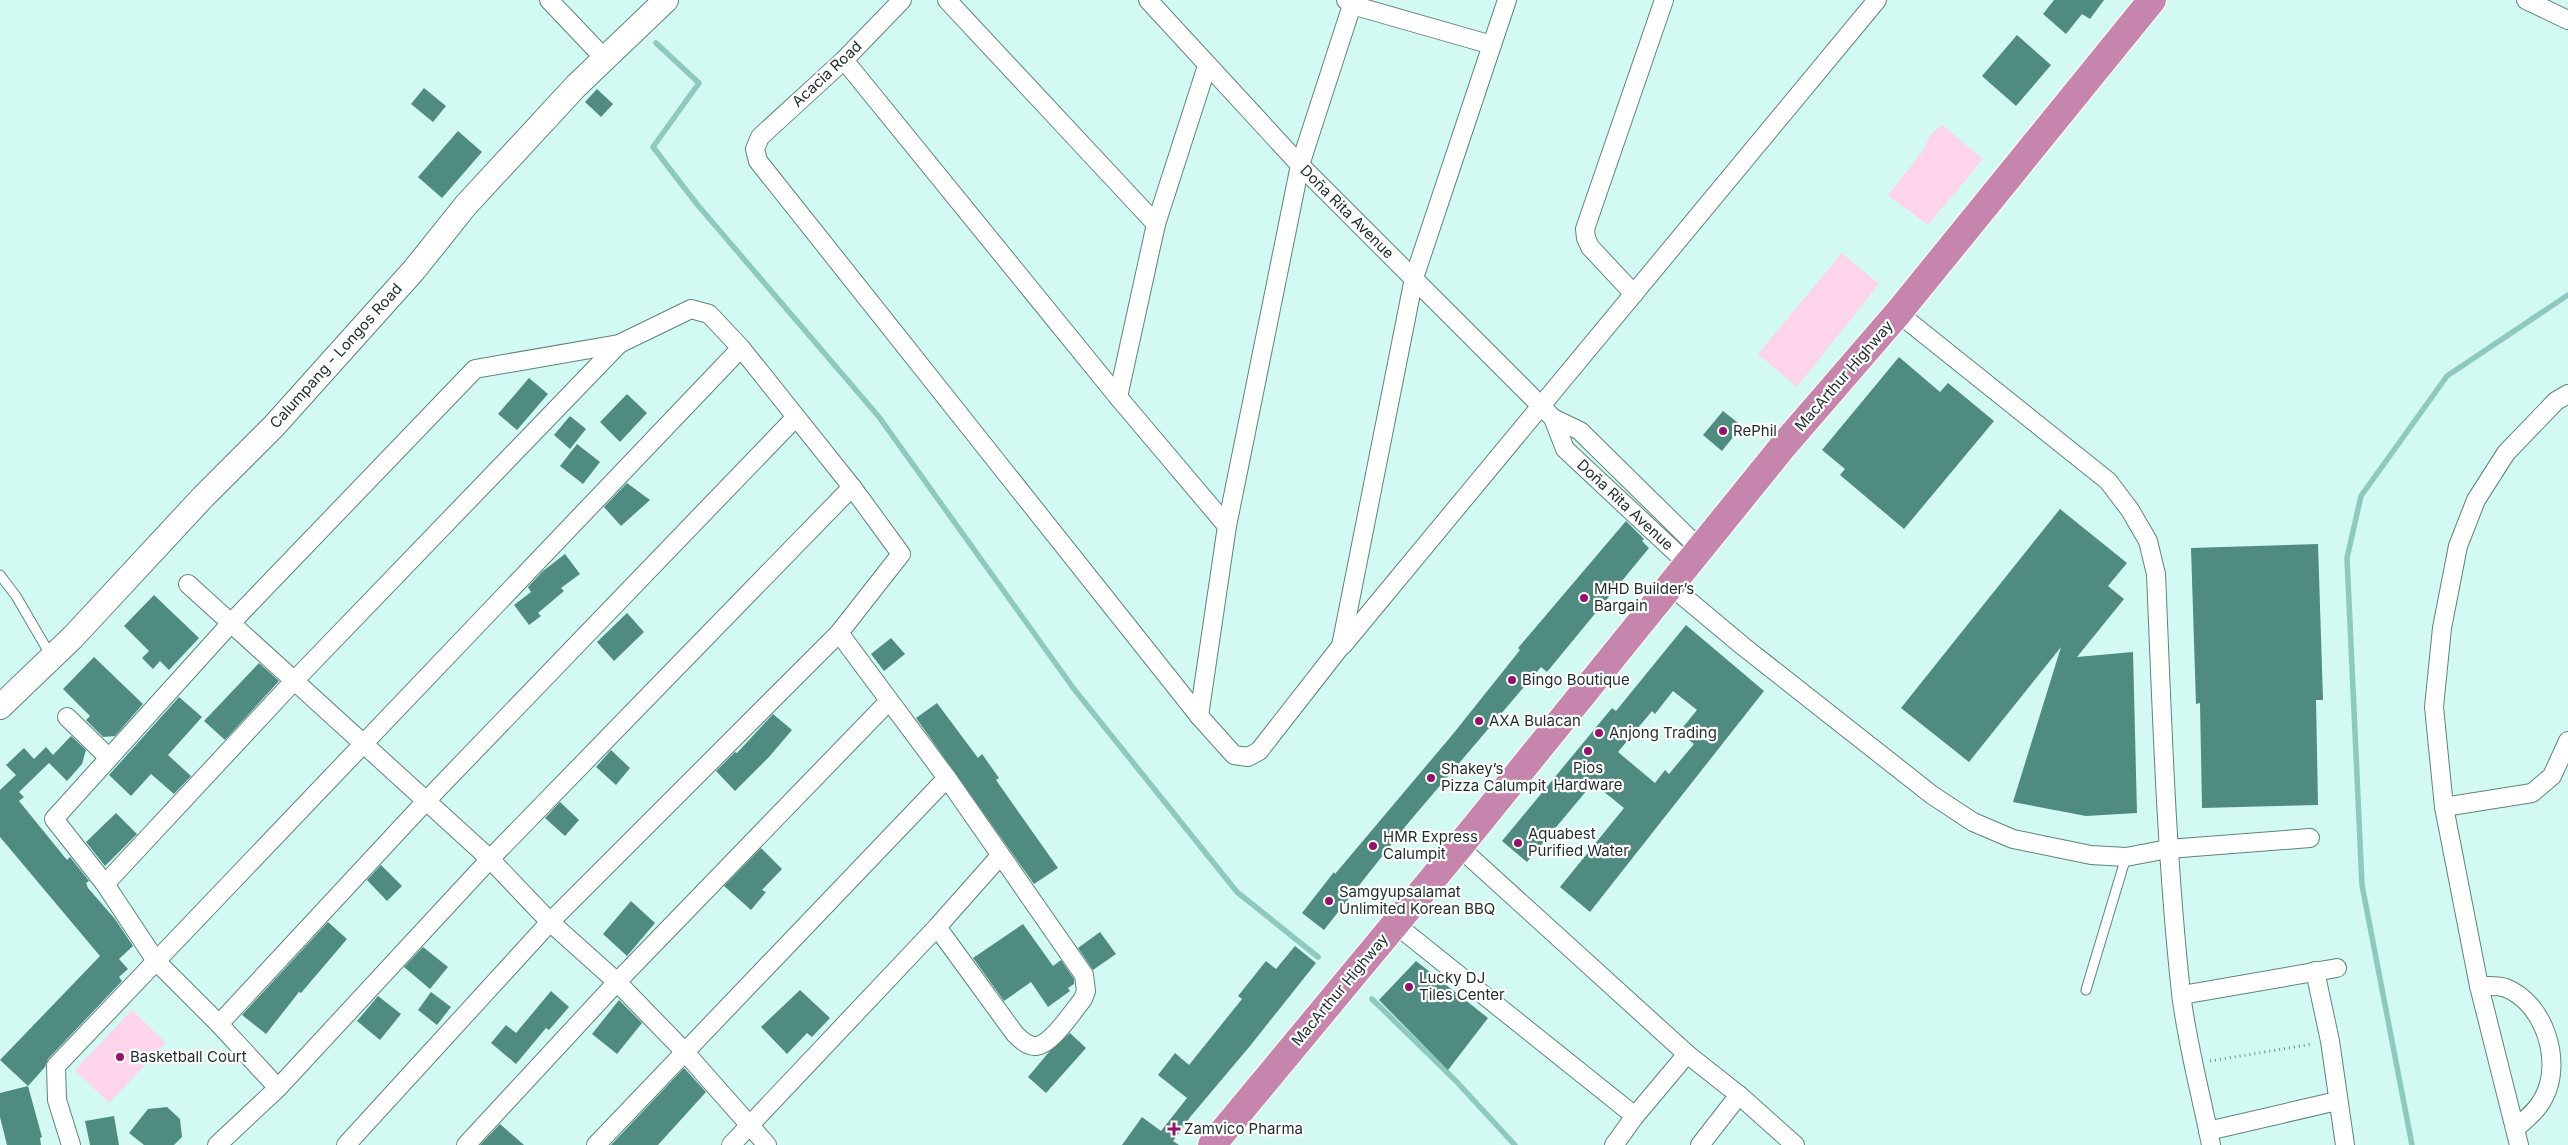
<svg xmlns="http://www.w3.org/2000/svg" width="2568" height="1145" viewBox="0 0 2568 1145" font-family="Inter,sans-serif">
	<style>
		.green { fill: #fed4ec }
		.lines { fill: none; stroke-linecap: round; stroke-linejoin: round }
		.stream { stroke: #8dc9be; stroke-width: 5.5 }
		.building { fill: #508b81; fill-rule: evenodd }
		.lane-casing { stroke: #5f837c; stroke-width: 11 }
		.street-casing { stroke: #5f837c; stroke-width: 20 }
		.secondary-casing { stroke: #5f837c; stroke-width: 26 }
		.highway-casing { stroke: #fff; stroke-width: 30 }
		.path { stroke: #748f89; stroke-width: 3; stroke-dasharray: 1 4; stroke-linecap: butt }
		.lane { stroke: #fff; stroke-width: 9 }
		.street { stroke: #fff; stroke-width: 18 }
		.secondary { stroke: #fff; stroke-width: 24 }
		.highway { stroke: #c685ac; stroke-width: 28 }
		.poi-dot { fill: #92136e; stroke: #fff; stroke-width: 2 }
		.labels { text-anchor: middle; stroke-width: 4.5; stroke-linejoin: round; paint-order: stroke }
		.street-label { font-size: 15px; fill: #1e2d2a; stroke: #fff }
		.poi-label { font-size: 15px; fill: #1e2d2a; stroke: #fff; text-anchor: start }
	</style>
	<rect width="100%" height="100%" fill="#d2faf2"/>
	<g class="green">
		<path d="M1942,125L1983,159L1928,225L1888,195L1924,149L1930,135Z"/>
		<path d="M1842,253L1879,284L1797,387L1758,354Z"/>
		<path d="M132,1010L166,1043L109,1103L75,1070Z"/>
	</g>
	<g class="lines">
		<g class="stream">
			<path d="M656,43L699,83L653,147L696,203L879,417L1074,689L1237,892L1318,957"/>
			<path d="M1372,999L1455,1080L1515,1145"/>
			<path d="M2412,1145L2362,885L2347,558L2361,496L2447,376L2568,295"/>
		</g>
	</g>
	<g class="building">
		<path d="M2054,0H2104L2090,19L2082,14L2066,34L2043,14Z"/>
		<path d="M2017,35L2051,65L2016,106L1982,76Z"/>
		<path d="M424,88L446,106L433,122L411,104Z"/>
		<path d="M597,89L613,104L601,117L585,102Z"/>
		<path d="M458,131L482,152L442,198L418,177Z"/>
		<path d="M1899,357L1940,392L1948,383L1994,421L1904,529L1840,475L1845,469L1822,450Z"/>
		<path d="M529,378L548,394L517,430L498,414Z"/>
		<path d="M627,394L647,413L620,442L600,422Z"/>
		<path d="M1723,411L1742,426L1722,451L1703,435Z"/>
		<path d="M570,416L586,429L570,449L554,435Z"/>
		<path d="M577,444L600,462L583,484L560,466Z"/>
		<path d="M627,483L650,500L621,526L604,507Z"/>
		<path d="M2060,509L2127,563L2108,586L2124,599L2077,657L2133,652L2137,813L2086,816L2013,802L2061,647L1969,762L1901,708Z"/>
		<path d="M1626,521L1644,539L1642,541L1649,548L1547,672L1541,667L1409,822L1324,930L1302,913L1334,872L1335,874L1453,734L1520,650L1518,648Z"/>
		<path d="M2318,544L2323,700H2316L2318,805L2202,808L2200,703L2196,704L2191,548Z"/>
		<path d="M565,554L580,574L561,588L564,591L538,613L541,616L529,625L514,605L531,592L528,587L543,571Z"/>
		<path d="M154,595L199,638L169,670L160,661L153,669L142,658L149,651L124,626Z"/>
		<path d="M627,613L644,632L614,661L597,642Z"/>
		<path d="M1686,625L1764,691L1590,912L1560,887L1624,808L1593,783L1527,862L1502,841L1612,708L1616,711ZM1673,691L1697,710L1679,732L1694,744L1669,774L1665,770L1655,783L1618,752L1652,711L1655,714Z"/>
		<path d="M891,638L905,654L884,671L871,654Z"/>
		<path d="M94,657L143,704L115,736L103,737L86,720L90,716L63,689Z"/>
		<path d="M259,663L279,681L225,740L204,721Z"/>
		<path d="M179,697L202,717L168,755L191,776L174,794L151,774L131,796L109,775Z"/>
		<path d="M937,703L978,758L982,754L999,778L996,780L1058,868L1034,884L916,718Z"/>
		<path d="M773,714L792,730L769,757L735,791L716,771L735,752L737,753Z"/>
		<path d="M71,736L86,750L82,764L67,781L49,763L19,792L24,797L19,801L67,860L70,857L89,881L86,883L88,888L115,919L133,946L119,959L128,969L119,977L122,981L48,1059L45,1067L28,1086L0,1060L100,956L0,837V790L16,775L6,765L24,748L34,759L46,747L53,755Z"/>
		<path d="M611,750L630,768L616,785L596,767Z"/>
		<path d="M560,802L579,820L565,836L545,818Z"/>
		<path d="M116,813L137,834L105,866L86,842Z"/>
		<path d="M761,848L782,869L762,890L766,892L751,910L724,886Z"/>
		<path d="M381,865L402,886L387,901L367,880Z"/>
		<path d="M631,901L655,923L627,956L603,934Z"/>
		<path d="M328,922L347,939L301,993L299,992L266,1034L242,1015Z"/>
		<path d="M1023,924L1053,966L1061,960L1074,979V984L1068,988L1070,991L1048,1007L1031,982L1004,1001L973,958Z"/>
		<path d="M1100,932L1116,954L1093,970L1078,948Z"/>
		<path d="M1295,946L1316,963L1250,1046L1191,1116L1173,1141L1179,1145H1122L1142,1117L1161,1131L1187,1098L1158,1075L1175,1053L1189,1065L1242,999L1238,996L1266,961L1276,969Z"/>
		<path d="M423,947L448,967L430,989L404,967Z"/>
		<path d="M1416,961L1488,1018L1448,1070L1379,1000Z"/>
		<path d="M800,990L830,1018L812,1037L807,1033L787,1054L761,1027Z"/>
		<path d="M551,991L569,1007L549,1030L546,1028L516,1064L491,1043L506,1025L516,1033Z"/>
		<path d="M431,992L451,1007L437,1025L418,1010Z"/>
		<path d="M378,996L401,1014L380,1040L357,1021Z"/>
		<path d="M619,1000L642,1023L617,1054L592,1034Z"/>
		<path d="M1070,1033L1086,1048L1046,1093L1028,1077L1049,1052Z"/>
		<path d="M684,1068L706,1092L658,1145H611Z"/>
		<path d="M28,1086L42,1137L40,1138L41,1145H7L0,1117V1093Z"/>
		<path d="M167,1107L180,1119L182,1137L174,1145H144L129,1133L148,1109Z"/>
		<path d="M114,1116L119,1145H90L85,1121Z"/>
		<path d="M500,1124L524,1145H480Z"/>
	</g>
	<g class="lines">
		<defs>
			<g id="lane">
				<path d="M0,575L16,596L51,656"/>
				<path d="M2086,990L2126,857"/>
			</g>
			<g id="street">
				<path d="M549,0L605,59"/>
				<path d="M902,0L844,60L760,137L755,149L758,161L1199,716L1234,755L1248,757L1259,751L1341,646L1414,278L1507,0"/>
				<path d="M947,0L1156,224"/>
				<path d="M1148,0L1300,165L1553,418L1580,431L1700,549"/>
				<path d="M2526,0L2568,20"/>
				<path d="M1352,5L1492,45"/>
				<path d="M844,60L1118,397L1227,526"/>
				<path d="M1634,294L1590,247L1586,238L1585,229L1664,0"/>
				<path d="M1898,313L2108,481L2130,510L2148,541L2156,574C2162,714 2166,854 2181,993C2187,1044 2201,1094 2211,1145"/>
				<path d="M1118,397L1156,224L1207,66"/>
				<path d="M1553,418L1565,449L1688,564"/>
				<path d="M188,584L490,859L550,922L617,982L684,1051L767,1145"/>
				<path d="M1671,586L1744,647L1932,795L1973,822L2013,839L2091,855L2126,857L2168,849L2310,838"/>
				<path d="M839,633L947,778L1084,975L1086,991L1083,999C1073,1011 1051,1046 1035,1046C1027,1046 1020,1039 1015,1034L937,927"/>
				<path d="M1343,645L1877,0"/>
				<path d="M1199,716L1227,526L1300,165L1352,5L1346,0"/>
				<path d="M67,717L109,758"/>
				<path d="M2444,807L2532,793L2552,776L2568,741"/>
				<path d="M1459,847L1687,1054L1739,1095L1795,1145"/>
				<path d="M105,884L294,681L619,344"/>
				<path d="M1395,924L1635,1116"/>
				<path d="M2315,971L2330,1041L2345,1145"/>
				<path d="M2479,986C2488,986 2499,985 2506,988C2544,1003 2563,1061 2544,1097C2538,1110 2526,1119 2516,1128"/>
				<path d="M2182,995L2337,968"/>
				<path d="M219,1024L427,800L795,418"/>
				<path d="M278,1088L219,1024L156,961L105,884L54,819L231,623L475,369L619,344L691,309L709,314L741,348L852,487L901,554L839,633L550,922L346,1145"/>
				<path d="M2208,1131L2337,1101"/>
				<path d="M71,1145L57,1100L56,1066L741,348"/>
				<path d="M217,1145L278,1088L490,859L852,487"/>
				<path d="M466,1145L617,982L889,701"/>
				<path d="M596,1145L947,778"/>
				<path d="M731,1145L937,927L1000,856"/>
				<path d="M1614,1145L1635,1116L1687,1054"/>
				<path d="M1700,1145L1739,1095"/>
				<path d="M2519,1145L2479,986L2444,807L2434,707L2442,628L2458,546L2476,500L2506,453L2556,401L2568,394"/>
			</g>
			<path id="secondary" d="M0,707L73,637L203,497L274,426L414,270L466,205L576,86L666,0"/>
			<path id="highway" d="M1212,1145L1459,847L1784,445L1898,313L2152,0"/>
		</defs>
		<use href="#lane" class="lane-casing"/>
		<use href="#street" class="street-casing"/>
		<use href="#secondary" class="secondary-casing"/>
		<use href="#highway" class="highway-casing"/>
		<path class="path" d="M2210,1061L2312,1044"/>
		<use href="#lane" class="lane"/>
		<use href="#street" class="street"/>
		<use href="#secondary" class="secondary"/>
		<use href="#highway" class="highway"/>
	</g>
	<g class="poi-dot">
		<circle cx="1723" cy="431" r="5"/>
		<circle cx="1584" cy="598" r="5"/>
		<circle cx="1512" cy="680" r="5"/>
		<circle cx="1479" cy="721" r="5"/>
		<circle cx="1599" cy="733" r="5"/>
		<circle cx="1588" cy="751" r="5"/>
		<circle cx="1431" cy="778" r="5"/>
		<circle cx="1518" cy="843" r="5"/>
		<circle cx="1373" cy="846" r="5"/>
		<circle cx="1329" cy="901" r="5"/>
		<circle cx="1409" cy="987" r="5"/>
		<circle cx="120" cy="1057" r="5"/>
		<path d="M1171.5 1121.5h5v5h5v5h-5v5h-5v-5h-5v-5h5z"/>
	</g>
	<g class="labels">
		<g class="street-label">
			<text transform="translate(827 74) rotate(-43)" y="5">Acacia Road</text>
			<text transform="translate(1347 212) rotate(45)" y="5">Doña Rita Avenue</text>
			<text transform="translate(336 356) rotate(-48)" y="5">Calumpang - Longos Road</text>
			<text transform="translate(1844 376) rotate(-49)" y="5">MacArthur Highway</text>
			<text transform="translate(1625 505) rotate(43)" y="5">Doña Rita Avenue</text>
			<text transform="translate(1340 990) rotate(-50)" y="5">MacArthur Highway</text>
		</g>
		<g class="poi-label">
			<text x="1733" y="436">RePhil</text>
			<text x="1594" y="594">MHD Builder’s<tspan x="1594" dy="17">Bargain</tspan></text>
			<text x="1522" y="685">Bingo Boutique</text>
			<text x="1489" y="726">AXA Bulacan</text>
			<text x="1609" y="738">Anjong Trading</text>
			<text x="1588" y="773" text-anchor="middle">Pios<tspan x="1588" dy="17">Hardware</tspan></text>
			<text x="1441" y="774">Shakey’s<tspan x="1441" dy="17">Pizza Calumpit</tspan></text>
			<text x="1528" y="839">Aquabest<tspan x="1528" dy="17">Purified Water</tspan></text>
			<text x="1383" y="842">HMR Express<tspan x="1383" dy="17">Calumpit</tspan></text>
			<text x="1339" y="897">Samgyupsalamat<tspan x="1339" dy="17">Unlimited Korean BBQ</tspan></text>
			<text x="1419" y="983">Lucky DJ<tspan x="1419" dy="17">Tiles Center</tspan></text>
			<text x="130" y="1062">Basketball Court</text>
			<text x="1184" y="1134">Zamvico Pharma</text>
		</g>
	</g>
</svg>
